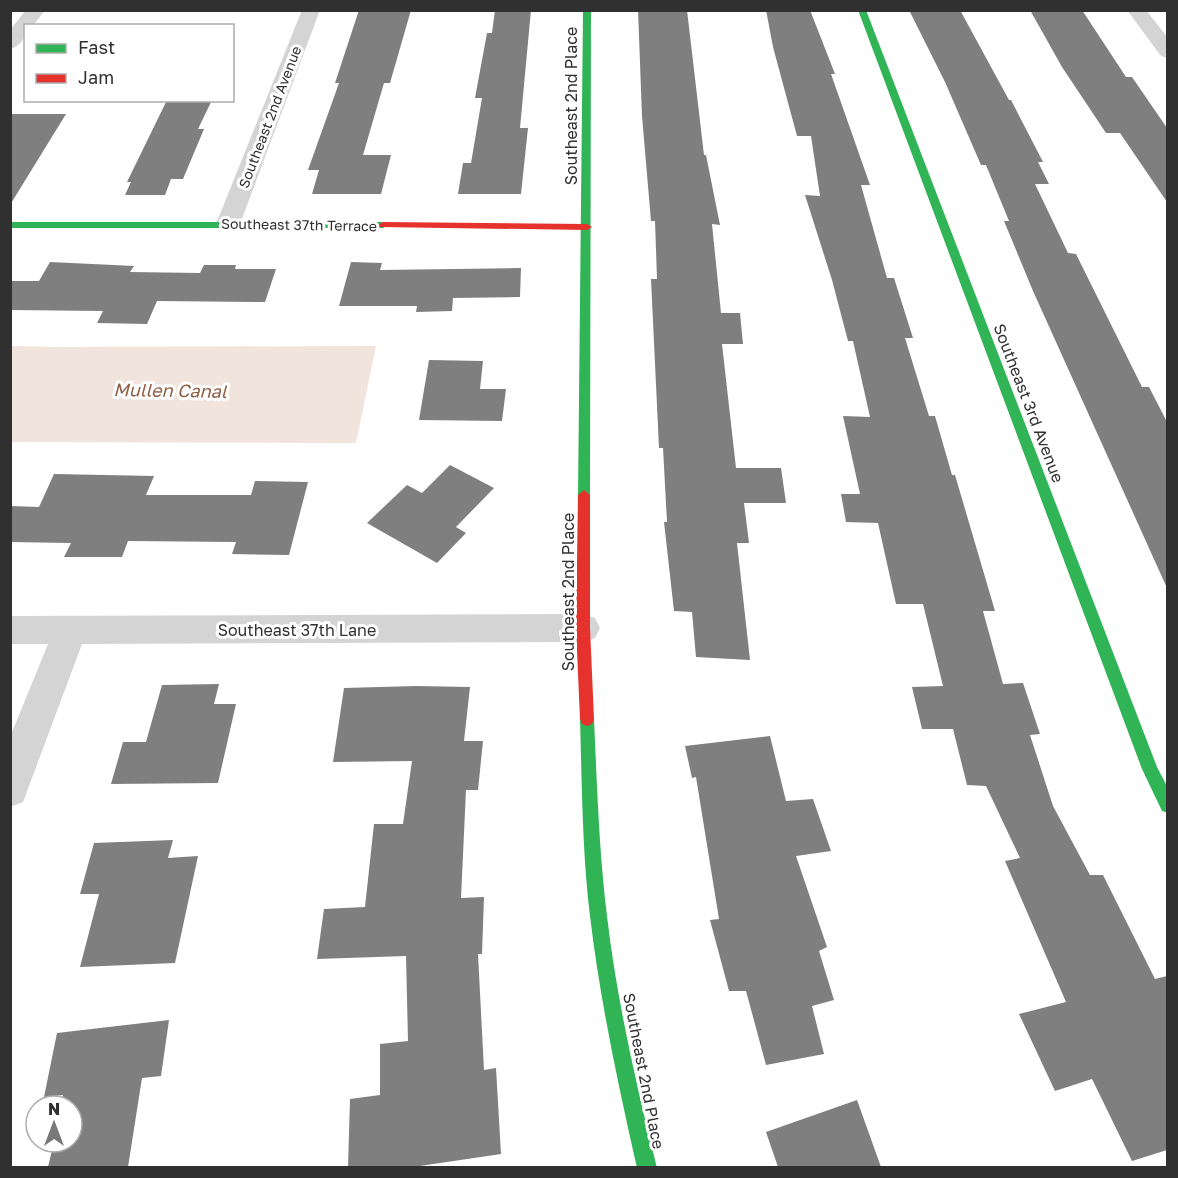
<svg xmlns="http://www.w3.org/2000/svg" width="1178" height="1178" viewBox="0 0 1178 1178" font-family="'Golos Text',sans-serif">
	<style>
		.water { fill: #f0e4dc }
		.building { fill: #7f7f7f }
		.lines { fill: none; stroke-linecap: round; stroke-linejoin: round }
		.street { fill: #d4d4d4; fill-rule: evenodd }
		.fast { fill: #30b455; fill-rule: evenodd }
		.jam { fill: #e5322d; fill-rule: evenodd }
		.labels { text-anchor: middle; stroke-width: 6; stroke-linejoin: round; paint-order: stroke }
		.far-street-label { font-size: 14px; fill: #303030; stroke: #fff }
		.street-label { font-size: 16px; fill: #303030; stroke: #fff }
		.water-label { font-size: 18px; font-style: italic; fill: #8e5e43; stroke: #fff }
	</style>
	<rect width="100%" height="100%" fill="#fff"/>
	<path class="water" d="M11,346L55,347L376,346L356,443L11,442Z"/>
	<g class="building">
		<path d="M359,10H411L390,83H384L363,155H391L381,194H312L319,170H308L339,83H335Z"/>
		<path d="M495,10H531L520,128H528L521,194H458L463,163H471L482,98H475L487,33H492Z"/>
		<path d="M638,10H687L704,155H706L720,225L712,224L721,313H740L743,344H722L736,468H781L786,503H744L749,543H737L750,660L696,657L692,612L674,611L664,522H667L663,448H659L651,279H657L655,221H651L642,116Z"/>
		<path d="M766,10H810L835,74H831L870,185H861L887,278H894L913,338H905L929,416H935L952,475H955L995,611H983L1003,684L1023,683L1040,734L1030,735L1053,806L1090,875H1103L1155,979L1167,976V1150L1132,1161L1092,1079L1055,1091L1019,1014L1066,1002L1005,861L1020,858L986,786L967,785L953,729H922L912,687L943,686L923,604H896L878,523L846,522L841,494H860L843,416L870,417L853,341H848L832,280L805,195L820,196L811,136H797L773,47Z"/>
		<path d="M909,10H960L1009,100H1011L1043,162H1038L1049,184H1035L1068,253L1076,254L1142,387H1149L1167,422V588L1033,291L1004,221H1009L986,165H981L945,82Z"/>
		<path d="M1030,10H1082L1126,77H1132L1167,128V202L1120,133H1106L1062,67Z"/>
		<path d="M167,100H212L198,129H204L183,179H171L165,195H125L131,182H127Z"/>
		<path d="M10,114H66L10,205Z"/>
		<path d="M50,262L134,266L130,272L200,273L204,265H236L235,269H276L265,302L157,301L147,324L97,323L103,311L10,310V281H39Z"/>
		<path d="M351,262L382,263L380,270L521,268L520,297L453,298L452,311L416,312L417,306H339Z"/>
		<path d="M429,360L483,361L480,389H506L502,421L419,420Z"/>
		<path d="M450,465L494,488L456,527L466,533L437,563L367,523L407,485L422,493Z"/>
		<path d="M54,474L154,476L146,495H251L255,481L308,482L289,555L232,554L236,542L128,541L122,557H64L71,543L10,542V506L39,507Z"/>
		<path d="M219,684L214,704H236L218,783L111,784L123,742H146L162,685Z"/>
		<path d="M416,686L470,687L464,741H483L478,790H466L461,898L484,897L482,954H478L484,1070L496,1068L501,1154L413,1167H348L350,1099L380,1095V1044L408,1041L406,956L317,959L324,909L365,907L374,824H403L412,761L333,762L344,688Z"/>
		<path d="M770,736L786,801L813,799L831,851L796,856L827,947L819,951L834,1000L812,1006L824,1054L766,1065L746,991H729L710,920L719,919L696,777L692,778L685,746Z"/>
		<path d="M173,840L168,858L198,856L175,963L80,967L99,894H80L94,843Z"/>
		<path d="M169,1020L161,1076L142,1078L128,1167H48L54,1142H72V1106H61L63,1095L44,1097L57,1033Z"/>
		<path d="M857,1100L881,1167H778L766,1132Z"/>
	</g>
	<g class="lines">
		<g class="street">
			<path d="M26,10H45L33,26H26C26,36 22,46 10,49V30Z"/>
			<path d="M302,10H320L240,224L236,229L228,231L220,229L216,224Z"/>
			<path d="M1127,10H1146L1168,38V58L1161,56Z"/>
			<path d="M583,614L595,618L600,628L595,638L583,642L82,644L23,802L10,807V737L48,644H10V616Z"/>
		</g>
		<g class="fast">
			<path d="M583,10H591L590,495L584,500L578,495Z"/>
			<path d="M858,10H866L1157,767L1168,788V813L1162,811L1142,769Z"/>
			<path d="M10,222H383L388,225L383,228H10Z"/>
			<path d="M587,712L592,714L594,719C597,785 599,851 607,916C617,1001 636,1084 657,1168H637C618,1084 600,1000 590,916C582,850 582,785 580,719L582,714Z"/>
		</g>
		<g class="jam">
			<path d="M383,222L587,224L592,227L587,230L380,227L378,225Z"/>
			<path d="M584,490L590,495V628L594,719L592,724L587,726L582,724L580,719L576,628L578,495Z"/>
		</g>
	</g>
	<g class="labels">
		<g class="far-street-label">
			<text transform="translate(270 117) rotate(-69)" y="5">Southeast 2nd Avenue</text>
			<text transform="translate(299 225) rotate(1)" y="5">Southeast 37th Terrace</text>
		</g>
		<g class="street-label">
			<text transform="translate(571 106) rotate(-90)" y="6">Southeast 2nd Place</text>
			<text transform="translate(1029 403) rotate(69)" y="6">Southeast 3rd Avenue</text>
			<text transform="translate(568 592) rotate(-90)" y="6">Southeast 2nd Place</text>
			<text x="297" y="636">Southeast 37th Lane</text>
			<text transform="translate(644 1071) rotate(79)" y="6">Southeast 2nd Place</text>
		</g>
		<g class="water-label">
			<text transform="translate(170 391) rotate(1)" y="6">Mullen Canal</text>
		</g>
	</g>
	<rect width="1178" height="1178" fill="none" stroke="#303030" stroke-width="24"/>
	<rect x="24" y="24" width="210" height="78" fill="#ffffff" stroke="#acacac" stroke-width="1.5"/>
	<rect x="36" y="44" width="30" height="9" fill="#30b455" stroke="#acacac" stroke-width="1.5"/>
	<text x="78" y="54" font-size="18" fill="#303030">Fast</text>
	<rect x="36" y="74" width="30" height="9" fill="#e5322d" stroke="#acacac" stroke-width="1.5"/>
	<text x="78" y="84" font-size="18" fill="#303030">Jam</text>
	<g transform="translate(54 1124)"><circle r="28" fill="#ffffff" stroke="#acacac" stroke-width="1.5"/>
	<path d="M0-4.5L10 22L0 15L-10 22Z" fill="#787878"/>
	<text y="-9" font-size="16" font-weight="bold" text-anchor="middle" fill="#303030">N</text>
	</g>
</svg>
